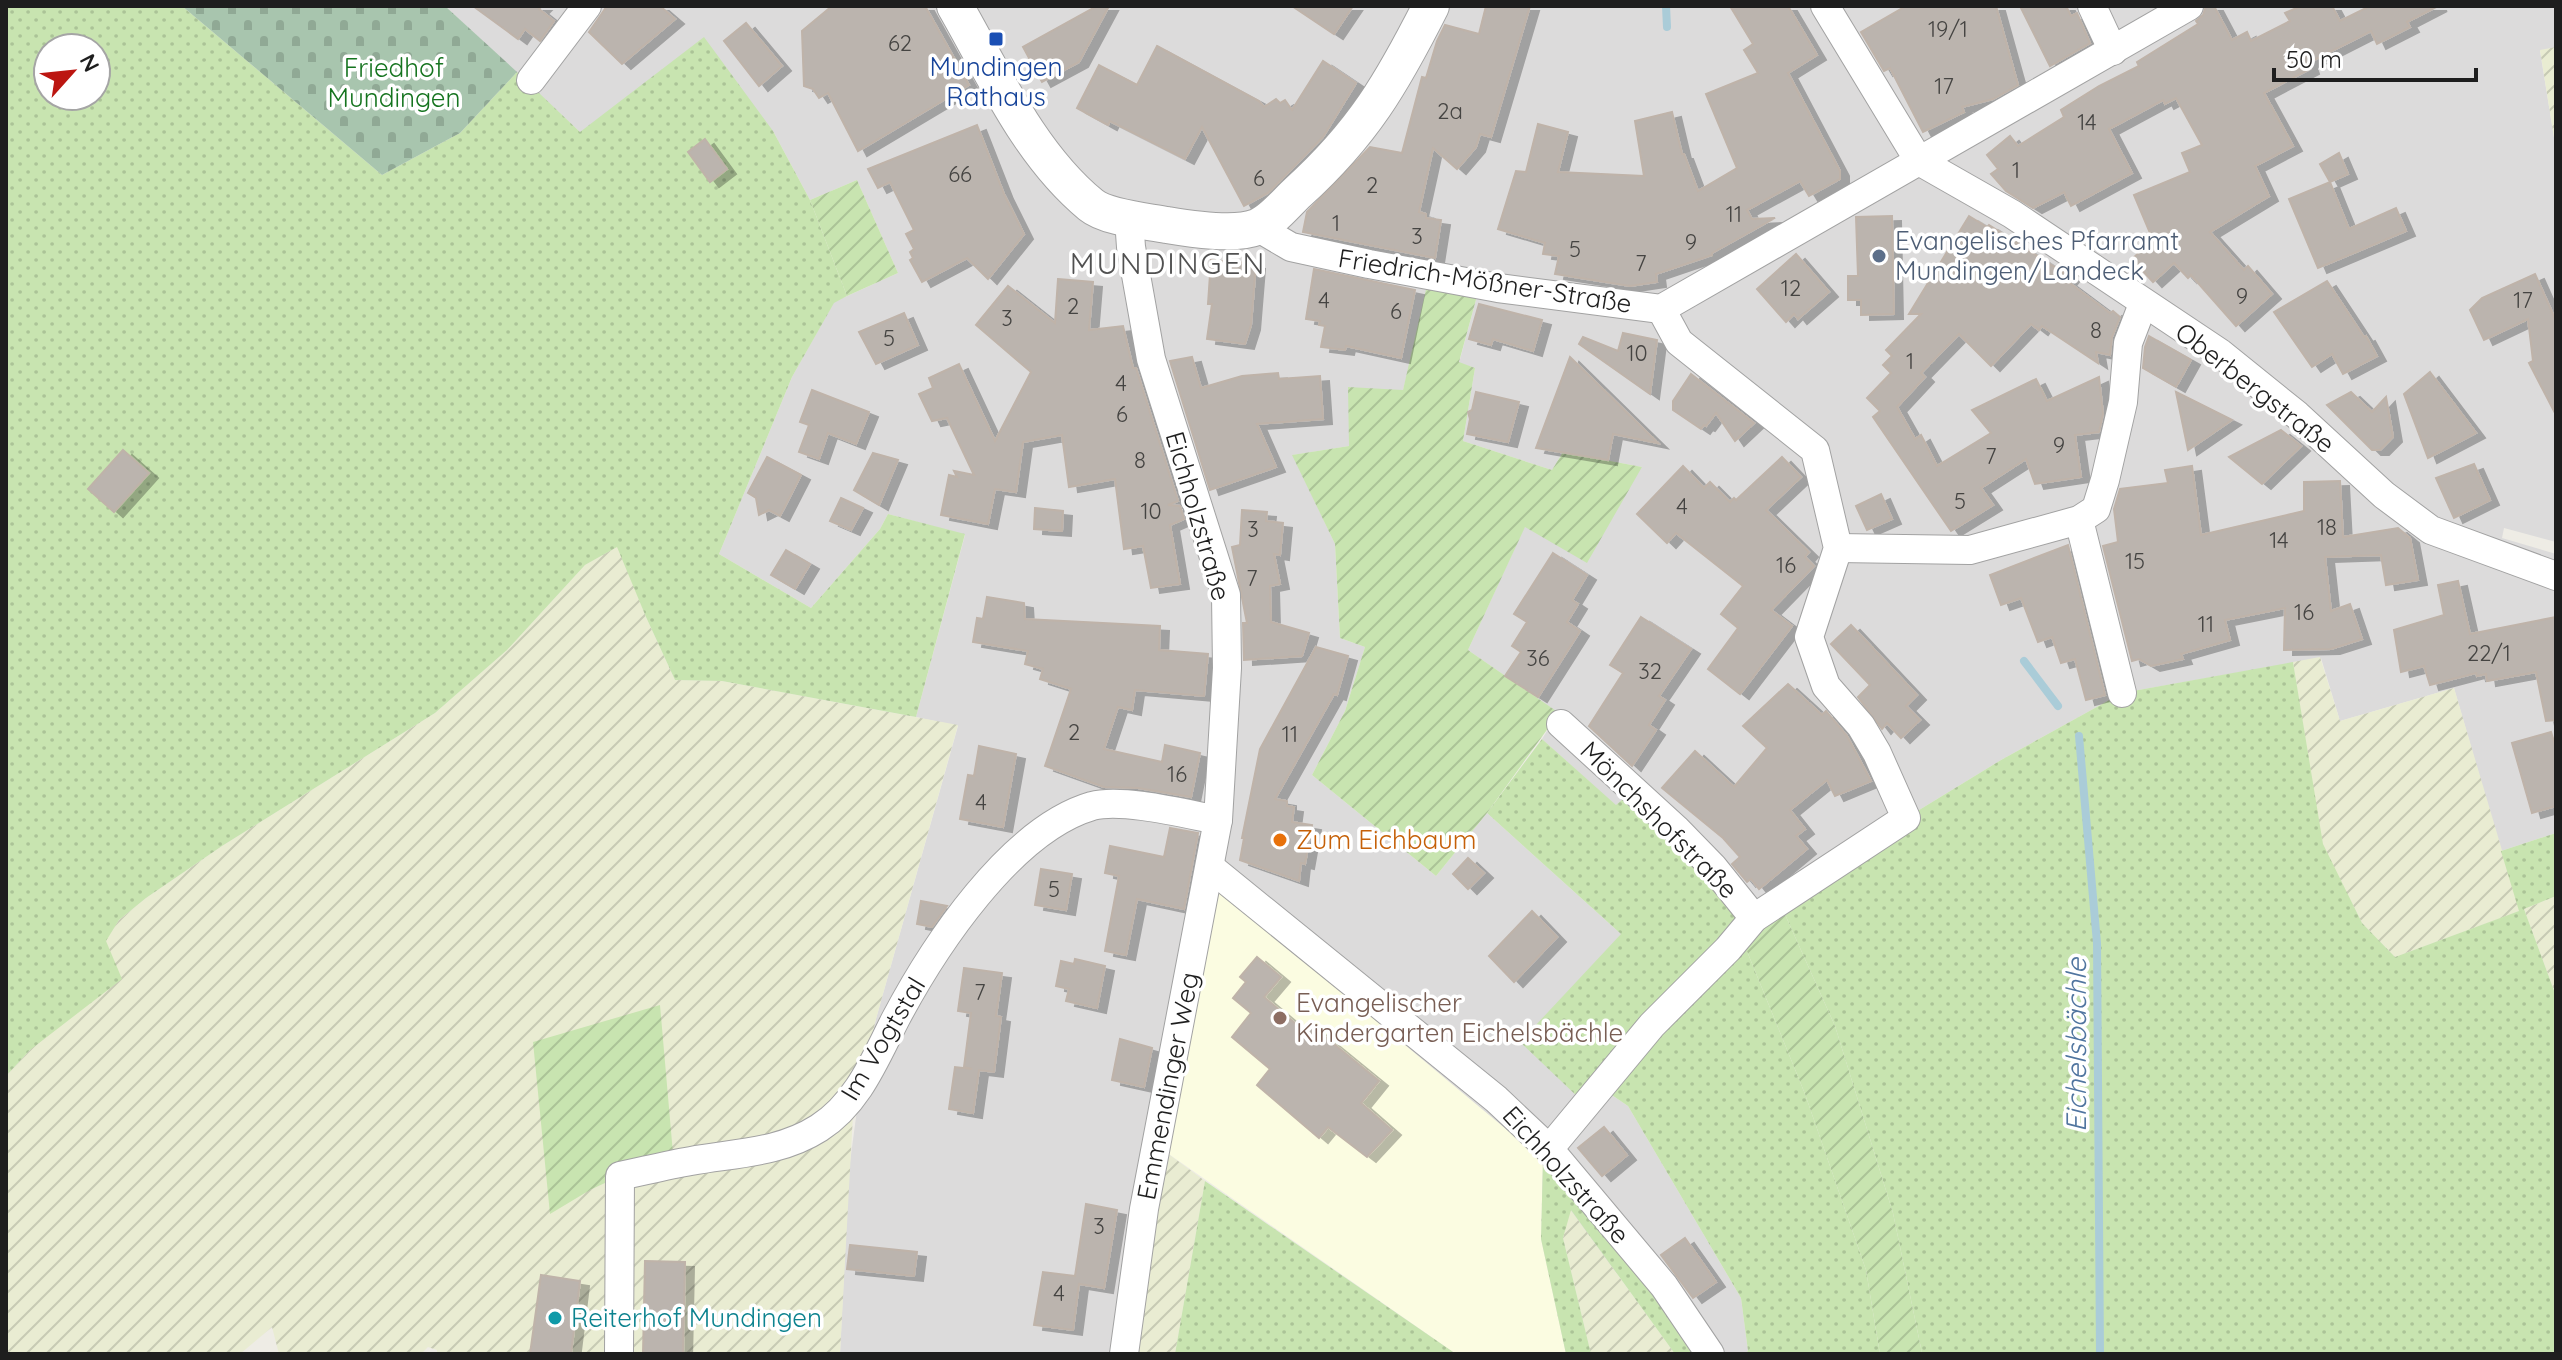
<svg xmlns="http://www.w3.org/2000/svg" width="2562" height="1360" viewBox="0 0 2562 1360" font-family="Quicksand,sans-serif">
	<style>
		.residential { fill: #dcdbdb }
		.education { fill: #fbfce1 }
		.farmland { fill: url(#farmland-furrows); fill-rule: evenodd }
		.grass { fill: url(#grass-dots); fill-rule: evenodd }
		.cemetery { fill: url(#cemetery-stones) }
		.garden { fill: url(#garden-furrows) }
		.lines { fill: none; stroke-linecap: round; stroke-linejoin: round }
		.stream { stroke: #aaccd8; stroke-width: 8 }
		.building { fill: #bbb4ae; stroke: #bfb3a9; stroke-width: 2; filter: url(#shadow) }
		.minor-casing { stroke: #a2a2a2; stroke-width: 30 }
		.tertiary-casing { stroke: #a2a2a2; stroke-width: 38 }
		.minor { stroke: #fff; stroke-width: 28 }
		.tertiary { stroke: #fff; stroke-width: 36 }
		.transit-dot { fill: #1a4fb4; stroke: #fff; stroke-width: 3 }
		.service-dot { fill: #5c6f8a; stroke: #fff; stroke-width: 3 }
		.food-dot { fill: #e8710a; stroke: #fff; stroke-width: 3 }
		.education-dot { fill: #8d6e63; stroke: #fff; stroke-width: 3 }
		.culture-dot { fill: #0f9aa8; stroke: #fff; stroke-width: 3 }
		.labels { text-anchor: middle; stroke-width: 7; stroke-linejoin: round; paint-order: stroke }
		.number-label { font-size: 22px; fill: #454442 }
		.transit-label { font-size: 26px; fill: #164399; stroke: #fff }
		.park-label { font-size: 26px; fill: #15741f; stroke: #fff }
		.service-label { font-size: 26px; fill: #4e5e75; stroke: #fff; text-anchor: start }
		.street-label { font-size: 26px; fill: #1e1e1e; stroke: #fff }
		.food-label { font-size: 26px; fill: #c56008; stroke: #fff; text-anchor: start }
		.education-label { font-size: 26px; fill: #785e54; stroke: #fff; text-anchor: start }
		.culture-label { font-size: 26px; fill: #0d838f; stroke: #fff; text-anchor: start }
		.water-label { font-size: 28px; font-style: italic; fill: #50759f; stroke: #fff }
		.quarter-label { font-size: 30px; letter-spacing: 2px; fill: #515151; stroke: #fff }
	</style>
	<defs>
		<pattern id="farmland-furrows" width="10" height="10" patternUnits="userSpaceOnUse" patternTransform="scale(2)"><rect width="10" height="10" fill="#e9ecd2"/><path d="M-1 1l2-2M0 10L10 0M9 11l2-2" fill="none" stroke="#c7cab4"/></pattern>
		<pattern id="grass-dots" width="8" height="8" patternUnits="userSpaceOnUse" patternTransform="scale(2)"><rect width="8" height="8" fill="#c8e4b0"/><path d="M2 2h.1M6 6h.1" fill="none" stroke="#abc397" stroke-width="1.8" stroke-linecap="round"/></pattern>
		<pattern id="cemetery-stones" width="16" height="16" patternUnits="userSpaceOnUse" patternTransform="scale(2)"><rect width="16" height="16" fill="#a8c5ae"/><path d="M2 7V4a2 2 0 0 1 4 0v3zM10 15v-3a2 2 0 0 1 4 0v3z" fill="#90a995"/></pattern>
		<pattern id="garden-furrows" width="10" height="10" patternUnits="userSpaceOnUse" patternTransform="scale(2)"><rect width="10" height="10" fill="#c8e4b0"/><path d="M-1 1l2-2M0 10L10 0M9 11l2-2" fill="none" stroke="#abc397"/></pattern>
		<filter id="shadow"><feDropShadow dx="9" dy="5" stdDeviation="0" flood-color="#0004"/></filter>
	</defs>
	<rect width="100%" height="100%" fill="#eeece5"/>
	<path class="residential" d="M445,6H2556V47L2540,51L2556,150V542L2504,528L2502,538L2556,554V833L2501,851L2454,688L2340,721L2321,658L2122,693L2001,760L1906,818L1754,918L1629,795L1616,806L1542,739L1558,713L1468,650L1525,526L1642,467L1563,452L1552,470L1463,441L1475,368L1459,363L1477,296L1410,363L1403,390L1349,446L1293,455L1335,544L1340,638L1365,647L1345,711L1312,775L1436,876L1487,813L1621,934L1594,1083L1628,1106L1741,1298L1748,1351L1744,1354H1701L1213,886L1117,1354H840L849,1170L860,1087L876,1019L958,726L916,717L965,535L888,514L880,529L811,608L719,554L792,377L834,302L898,273L857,180L810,200L773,131L580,132Z"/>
	<path class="education" d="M1213,885L1543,1160L1541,1239L1566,1354H1456L1163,1150Z"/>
	<g class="farmland">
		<path d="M2556,47V150L2540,50Z"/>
		<path d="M618,546L646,617L675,680L722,681L958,725L876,1019L860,1087L854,1096L840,1354H437V1350L428,1347L421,1354H279L272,1327L240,1354H6V1076L30,1050L119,920L146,898L222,846L435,713L507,650L585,565ZM660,1006L620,1176L590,1190Z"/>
		<path d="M2320,657L2340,721L2454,688L2520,911L2395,957L2362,923L2322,844L2293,662Z"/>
		<path d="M2556,896V996L2524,909Z"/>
		<path d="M1163,1150L1205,1181L1175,1354H1131Z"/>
		<path d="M1570,1209L1675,1354H1591L1563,1238Z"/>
	</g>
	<g class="grass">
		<path d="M6,6H182L382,175L460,133L517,72L580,132L704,37L773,131L810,200L847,296L834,303L792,377L719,554L811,608L880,529L888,514L965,534L916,717L722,681L675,680L646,617L617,547L585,565L507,650L435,713L222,846L146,898L119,920L106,941L122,979L30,1050L6,1076ZM48,48H96V96H48Z"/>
		<path d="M2293,662L2323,844L2362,923L2395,957L2519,911L2501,851L2556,833V896L2524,909L2556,996V1354H1920L1922,1353L1893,1213L1835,1026L1779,901L1906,818L2001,760L2122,693Z"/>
		<path d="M1542,739L1616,805L1629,794L1749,924L1740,934L1805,1094L1866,1270L1880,1354H1744L1748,1351L1741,1298L1628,1106L1594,1083L1580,1099L1520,1042L1621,934L1487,813Z"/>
		<path d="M1543,1160L1701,1354H1675L1571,1210L1563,1238L1591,1354H1566L1541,1239Z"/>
		<path d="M1205,1181L1456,1354H1175Z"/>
	</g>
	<path class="cemetery" d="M182,6H445L517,72L460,133L382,175Z"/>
	<g class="garden">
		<path d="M857,180L898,273L847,296L810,200Z"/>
		<path d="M1427,285L1477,296L1459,362L1475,368L1463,441L1552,470L1563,452L1642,467L1587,563L1525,527L1468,650L1559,713L1487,813L1436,876L1312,775L1345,711L1365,647L1340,638L1335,544L1292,455L1349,446L1348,387L1403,390Z"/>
		<path d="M1779,901L1835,1026L1893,1213L1922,1353L1880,1354L1866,1270L1805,1094L1740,934Z"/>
		<path d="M660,1005L674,1165L620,1176L590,1190L550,1214L533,1042Z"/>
	</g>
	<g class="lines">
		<g class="stream">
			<path d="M1666,6L1667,27"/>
			<path d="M2024,661L2058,706"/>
			<path d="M2079,736L2097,943L2100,1354"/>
		</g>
	</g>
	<g class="building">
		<path d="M473,6H542L539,9L554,21L540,41L525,29L518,39Z"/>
		<path d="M607,6H660L675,19L622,64L589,32Z"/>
		<path d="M832,6H925L969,85L858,151L828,93L819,98L813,89L804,86L802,31Z"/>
		<path d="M1097,6H1109L1079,62L1042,82L1023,47Z"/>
		<path d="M1292,6H1353L1334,34Z"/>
		<path d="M1486,6H1530L1491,137L1480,134L1476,147L1457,169L1433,148L1419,212L1426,214V218L1441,220L1435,258L1303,232L1307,212L1370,147L1402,153L1422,77L1426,78L1437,41L1445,25L1479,34Z"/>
		<path d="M1730,6H1788L1817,55L1788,73L1840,171V179L1809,196L1800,181L1747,210L1752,219L1775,218L1712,253V255L1656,274L1657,282L1630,286L1555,274L1559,256L1543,254L1545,243L1498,229L1516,171L1526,172L1538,124L1568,132L1558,172L1644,176L1635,121L1672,112L1682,154H1684L1698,191L1737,168L1706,94L1758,73L1744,50L1753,44Z"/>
		<path d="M1906,6H1996L2018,85L1993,99L1962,107L1964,112L1923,132L1890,68L1884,71L1861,32Z"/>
		<path d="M2020,6H2066L2071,16L2077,13L2090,43L2050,66Z"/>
		<path d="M2206,6H2214L2232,40L2247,32L2251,41L2290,21L2285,13L2301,6H2332L2340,21L2370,6H2438L2407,22L2410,27L2377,44L2371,31L2308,63L2310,69L2264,93L2293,146L2255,166L2269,196L2210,232L2244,270L2248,266L2272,294L2236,326L2191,275L2188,278L2174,263L2153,282L2132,259L2153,240L2134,195L2190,172L2182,153L2202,145L2176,98L2165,104L2163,100L2109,129L2132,173L2071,206L2064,192L2033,208L2006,191L1991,174L1998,169L1987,155L2010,136L2018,146L2064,117L2061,110L2099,86L2139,66L2137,62L2198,24L2196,21L2203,15Z"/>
		<path d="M746,23L782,66L759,86L724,41Z"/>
		<path d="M1157,46L1259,101L1264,107L1276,99L1280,103L1285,100L1292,110L1323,61L1356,83L1323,137L1268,193L1244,206L1202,127L1185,159L1110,121L1108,125L1077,108L1099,65L1137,85Z"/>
		<path d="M977,125L1004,194L1024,234L988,279L967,258L922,282L910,260L913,258L910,252L914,249L906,234L914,230L890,182L878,188L868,169Z"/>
		<path d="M705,139L727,169L710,182L688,152Z"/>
		<path d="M2339,153L2348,174L2330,182L2320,164Z"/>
		<path d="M2330,182L2349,229L2396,208L2406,231L2318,268L2289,199Z"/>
		<path d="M1892,216L1894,314L1861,315V300H1848V276H1858L1856,217Z"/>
		<path d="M1969,216L1987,227L1989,225L2070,277L2067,281L2110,313L2113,311L2120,317L2112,337L2110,355L2096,352L2098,363L2042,326L2039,330L2031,324L1991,366L1959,334L1921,373L1925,377L1897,407L1915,439L1921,435L1937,466L1991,433L1972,410L2036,379L2047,401L2099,377L2103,414L2099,432L2075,435L2081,477L2035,484L2026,459L1981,488L1993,505L1951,531L1873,417L1880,411L1867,398L1891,373L1883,365L1892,356L1886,350L1921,314H1909Z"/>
		<path d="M1796,254L1829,292L1798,319L1794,314L1786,322L1757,289Z"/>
		<path d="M1211,260L1256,264L1251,325L1245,344L1207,339L1212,304H1208Z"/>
		<path d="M1314,269L1415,290L1401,358L1346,346L1345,350L1321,347L1325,326L1319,325L1320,321L1306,319Z"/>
		<path d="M2535,274L2556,321V415L2529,363L2533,361L2528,319L2484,340L2470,310L2482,298Z"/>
		<path d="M1058,279L1093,282L1089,330L1123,326L1133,368H1136L1178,501L1168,505L1180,506L1184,519L1170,525L1180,584L1151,588L1143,546L1124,549L1115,479L1069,487L1062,435L1023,442L1016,492L995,489L988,524L941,515L949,475L957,477L954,471L974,475L947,418L932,421L919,394L933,388L929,378L959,364L995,441L1031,372L976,325L1008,286L1055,323Z"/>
		<path d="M2327,281L2364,337L2366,336L2377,356L2343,374L2332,354L2312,367L2274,312Z"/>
		<path d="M1479,304L1542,320L1533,351L1493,339L1491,345L1469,339Z"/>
		<path d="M904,313L918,345L876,364L859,332Z"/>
		<path d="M1623,333L1657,340L1650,394L1579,344L1583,337L1618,351Z"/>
		<path d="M2149,336L2191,360L2176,387L2143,368L2145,347Z"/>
		<path d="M1192,357L1201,388L1242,376L1278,373L1279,379L1320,376L1323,419L1257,424L1276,467L1210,490L1170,361Z"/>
		<path d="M1570,357L1658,443L1613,434L1608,460L1536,448Z"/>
		<path d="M2430,372L2476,433L2428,458L2404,394Z"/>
		<path d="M1691,374L1754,423L1735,441L1716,413L1706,426L1704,425L1701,429L1673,410V401Z"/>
		<path d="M812,390L869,412L856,444L828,433L819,459L799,452L809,425L800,422Z"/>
		<path d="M1476,392L1519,402L1508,442L1467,434L1470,419L1468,412L1472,410Z"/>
		<path d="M2176,392L2232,420L2188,450Z"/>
		<path d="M2351,392L2372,412L2386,397L2393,437L2380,450H2372L2327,405Z"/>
		<path d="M2281,430L2301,446L2262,484L2229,457Z"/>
		<path d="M123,450L149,473L114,512L88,489Z"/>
		<path d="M873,453L898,460L879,505L854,490Z"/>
		<path d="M767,457L801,475L780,516L769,510L759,515L756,498L748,493Z"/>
		<path d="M1782,457L1801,477L1766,510L1809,552L1805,557L1814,566L1771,610L1792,626L1740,694L1708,669L1738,628L1721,614L1743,586L1676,533L1667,543L1637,514L1683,466L1704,488L1710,482L1730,502L1734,498L1736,500Z"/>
		<path d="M2474,464L2490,500L2454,518L2436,478Z"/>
		<path d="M2192,466L2201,535L2304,511V482L2340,481L2343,537L2398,528L2410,538L2418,580L2386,585L2381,555L2325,557L2331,611L2350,604L2362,639L2331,649L2284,650L2285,608L2225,620L2230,640L2181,654L2183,659L2151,666L2139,659L2132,661L2103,546L2118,542L2114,509L2120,489L2168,483L2165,470Z"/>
		<path d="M1881,494L1892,519L1867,530L1856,506Z"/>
		<path d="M841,498L863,508L851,530L830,521Z"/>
		<path d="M1035,508L1063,511L1062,531L1034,529Z"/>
		<path d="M1242,510L1267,512L1266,521L1283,523L1280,555L1274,554L1280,584L1270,586L1271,622L1309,633L1302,656L1244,660L1243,623H1247L1232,547L1240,545Z"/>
		<path d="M2068,545L2105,695L2086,700L2075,659L2061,663L2052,637L2038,642L2021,598L2001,605L1990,575Z"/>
		<path d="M786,550L810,564L795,589L771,575Z"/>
		<path d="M1553,553L1587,575L1572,600L1578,604L1567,622L1580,631L1538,697L1505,676L1521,652L1512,646L1527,622L1514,614Z"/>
		<path d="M2458,581L2470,634L2556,617V720L2546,721L2536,672L2487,681L2486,674L2477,676L2476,673L2430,685L2424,666L2401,672L2394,630L2444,615L2438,585Z"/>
		<path d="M987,597L1024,603L1025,619L1160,626L1159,650L1208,654L1204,696L1135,690L1132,710L1118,707L1104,749L1162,762L1165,745L1200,753L1191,797L1138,788L1104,787L1045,766L1071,689L1040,679L1043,669L1025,664L1028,651L973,642L977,618L983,619Z"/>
		<path d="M1641,617L1691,649L1659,696L1665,700L1649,725L1656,730L1632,766L1589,726L1623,673L1610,665Z"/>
		<path d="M1851,625L1917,695L1906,706L1920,720L1901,738L1887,723L1882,729L1858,697L1870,685L1831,644Z"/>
		<path d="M1316,647L1348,656L1337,695L1334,694L1275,799L1287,801V806L1294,807L1292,822L1312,825L1305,864L1301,863L1299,881L1240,860L1244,838H1242L1260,749Z"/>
		<path d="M1788,684L1822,715L1826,711L1847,736L1871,781L1835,796L1827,780L1790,810L1805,829L1796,836L1807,849L1759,889L1751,879L1747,882L1732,864L1740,857L1723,838L1662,788L1695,751L1734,787L1767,748L1743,726Z"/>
		<path d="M2551,732L2556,748V806L2532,813L2512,743Z"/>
		<path d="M979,746L1016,754L1003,827L960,819L968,775L974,776Z"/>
		<path d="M1170,828L1198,833L1184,909L1137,899L1126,955L1105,951L1119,876L1105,873L1110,846L1164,857Z"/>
		<path d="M1468,858L1484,873L1468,889L1453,874Z"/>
		<path d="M1041,869L1072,874L1066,910L1035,905Z"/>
		<path d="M921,901L947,906L932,927L917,924Z"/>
		<path d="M1532,911L1557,937L1514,982L1489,956Z"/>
		<path d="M1257,957L1281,977L1264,997L1303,1030L1308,1023L1379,1081L1361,1103L1392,1130L1367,1157L1328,1127L1319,1138L1257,1085L1270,1069L1232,1037L1251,1013L1233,998L1246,982L1240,977Z"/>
		<path d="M1075,959L1105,966L1097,1008L1066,1001L1069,989L1056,986L1061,961L1074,964Z"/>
		<path d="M964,968L1002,973L996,1016L1001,1017L994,1072L979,1070L973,1113L949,1109L955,1067L972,1069L964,1067L971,1013L958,1011Z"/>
		<path d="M1120,1039L1152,1048L1144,1087L1112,1080Z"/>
		<path d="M1604,1127L1627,1155L1602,1176L1578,1148Z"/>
		<path d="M1086,1204L1117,1210L1104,1288L1079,1284L1073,1330L1034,1325L1043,1272L1075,1276Z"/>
		<path d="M1685,1238L1716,1282L1693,1298L1661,1255Z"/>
		<path d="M850,1245L917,1252L914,1276L847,1269Z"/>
		<path d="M645,1261L685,1262L683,1354H643Z"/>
		<path d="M541,1275L580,1281L571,1354H530Z"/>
	</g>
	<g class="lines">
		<defs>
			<g id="minor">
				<path d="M1825,6L1919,161L2012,214L2220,353L2297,415L2384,495L2431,530L2556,576"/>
				<path d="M2092,6L2113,51"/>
				<path d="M531,80L587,6"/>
				<path d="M1257,227L1291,247L1369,264L1498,288L1661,309L2189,6"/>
				<path d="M2079,520L2122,693"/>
				<path d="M1838,548L1970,550L2079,520L2096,509L2105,480L2123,402L2128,343L2143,304"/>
				<path d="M1561,724L1676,829L1713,867L1754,918"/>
				<path d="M1211,868L1496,1099L1549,1149L1664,1286L1710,1354"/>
				<path d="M1549,1149L1652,1025L1728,949L1754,918L1906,818L1877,753L1861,726L1826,686L1809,637L1838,548L1815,450L1679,342L1661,309"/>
				<path d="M619,1354L620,1176C644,1171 667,1165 691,1161C735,1153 780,1153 819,1128C858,1103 875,1059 895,1020C933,948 1010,830 1092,806C1123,798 1186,814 1218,820"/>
				<path d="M1124,1354L1144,1209L1218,820L1227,668L1226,595L1151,359L1131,247L1129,219"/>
			</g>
			<path id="tertiary" d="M955,6C994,74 1029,154 1091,205C1107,218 1146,221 1167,225C1191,229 1234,236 1257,227C1272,221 1286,203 1298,192C1363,133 1392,83 1431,6"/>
		</defs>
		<use href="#minor" class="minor-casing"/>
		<use href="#tertiary" class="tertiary-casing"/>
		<use href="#minor" class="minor"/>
		<use href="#tertiary" class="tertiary"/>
	</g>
	<rect class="transit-dot" x="988" y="31" width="16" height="16" rx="4"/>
	<circle class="service-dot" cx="1879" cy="256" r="8"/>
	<circle class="food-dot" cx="1280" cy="840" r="8"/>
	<circle class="education-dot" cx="1280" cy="1018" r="8"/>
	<circle class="culture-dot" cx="555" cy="1318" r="8"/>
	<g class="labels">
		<g class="number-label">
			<text x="1948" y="37">19/1</text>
			<text x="900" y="51">62</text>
			<text x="1944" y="94">17</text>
			<text x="1450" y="119">2a</text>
			<text x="2087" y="130">14</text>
			<text x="2016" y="178">1</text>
			<text x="960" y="182">66</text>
			<text x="1259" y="186">6</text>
			<text x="1372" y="193">2</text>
			<text x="1734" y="222">11</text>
			<text x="1336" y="231">1</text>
			<text x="1417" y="244">3</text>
			<text x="1691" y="250">9</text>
			<text x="1575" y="257">5</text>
			<text x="1641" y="271">7</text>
			<text x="1791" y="296">12</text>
			<text x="2242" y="304">9</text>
			<text x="1324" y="308">4</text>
			<text x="2523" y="308">17</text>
			<text x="1073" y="314">2</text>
			<text x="1396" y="319">6</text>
			<text x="1007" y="326">3</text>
			<text x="2096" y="338">8</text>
			<text x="889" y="346">5</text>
			<text x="1637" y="361">10</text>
			<text x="1910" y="369">1</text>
			<text x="1121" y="391">4</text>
			<text x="1122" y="422">6</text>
			<text x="2059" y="453">9</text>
			<text x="1991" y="464">7</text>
			<text x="1140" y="468">8</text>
			<text x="1960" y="509">5</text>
			<text x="1682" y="514">4</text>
			<text x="1151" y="519">10</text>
			<text x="2327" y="535">18</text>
			<text x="1253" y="537">3</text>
			<text x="2279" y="548">14</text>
			<text x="2135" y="569">15</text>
			<text x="1786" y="573">16</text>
			<text x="1252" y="586">7</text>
			<text x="2304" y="620">16</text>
			<text x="2206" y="632">11</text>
			<text x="2489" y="661">22/1</text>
			<text x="1538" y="666">36</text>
			<text x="1650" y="679">32</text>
			<text x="1074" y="740">2</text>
			<text x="1290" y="742">11</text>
			<text x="1177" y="782">16</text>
			<text x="981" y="810">4</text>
			<text x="1054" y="897">5</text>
			<text x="980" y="1000">7</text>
			<text x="1099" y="1234">3</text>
			<text x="1059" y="1301">4</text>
		</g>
		<g class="transit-label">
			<text x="996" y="76">Mundingen<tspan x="996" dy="30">Rathaus</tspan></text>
		</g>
		<g class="park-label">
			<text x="394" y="77">Friedhof<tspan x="394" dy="30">Mundingen</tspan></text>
		</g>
		<g class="service-label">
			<text x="1895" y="250">Evangelisches Pfarramt<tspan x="1895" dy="30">Mundingen/Landeck</tspan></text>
		</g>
		<g class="street-label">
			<text transform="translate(1485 281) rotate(9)" y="9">Friedrich-Mößner-Straße</text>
			<text transform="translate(2255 388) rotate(38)" y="9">Oberbergstraße</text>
			<text transform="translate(1198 516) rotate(74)" y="9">Eichholzstraße</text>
			<text transform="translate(1659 820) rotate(45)" y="9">Mönchshofstraße</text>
			<text transform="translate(883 1039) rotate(-59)" y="9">Im Vogtstal</text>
			<text transform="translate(1168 1086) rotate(-79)" y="9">Emmendinger Weg</text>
			<text transform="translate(1566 1175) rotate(48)" y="9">Eichholzstraße</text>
		</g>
		<g class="food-label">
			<text x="1296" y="849">Zum Eichbaum</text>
		</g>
		<g class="education-label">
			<text x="1296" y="1012">Evangelischer<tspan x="1296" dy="30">Kindergarten Eichelsbächle</tspan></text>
		</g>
		<g class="culture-label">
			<text x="571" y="1327">Reiterhof Mundingen</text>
		</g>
		<g class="water-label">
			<text transform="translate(2076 1045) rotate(-90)" y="10">Eichelsbächle</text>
		</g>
		<g class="quarter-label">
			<text x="1168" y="274">MUNDINGEN</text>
		</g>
	</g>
	<rect width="2562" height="1360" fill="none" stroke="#1e1e1e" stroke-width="16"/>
	<g transform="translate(72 72) rotate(63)"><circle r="38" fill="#ffffff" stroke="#a5a5a5" stroke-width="2"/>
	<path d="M0-6L14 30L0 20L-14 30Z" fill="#bc1611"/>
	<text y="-12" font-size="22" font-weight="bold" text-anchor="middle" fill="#1e1e1e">N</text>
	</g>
	<path d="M2274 68v12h202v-12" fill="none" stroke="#1e1e1e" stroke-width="4"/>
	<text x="2286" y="68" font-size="24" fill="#1e1e1e" stroke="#ffffff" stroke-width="6" paint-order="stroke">50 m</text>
</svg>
